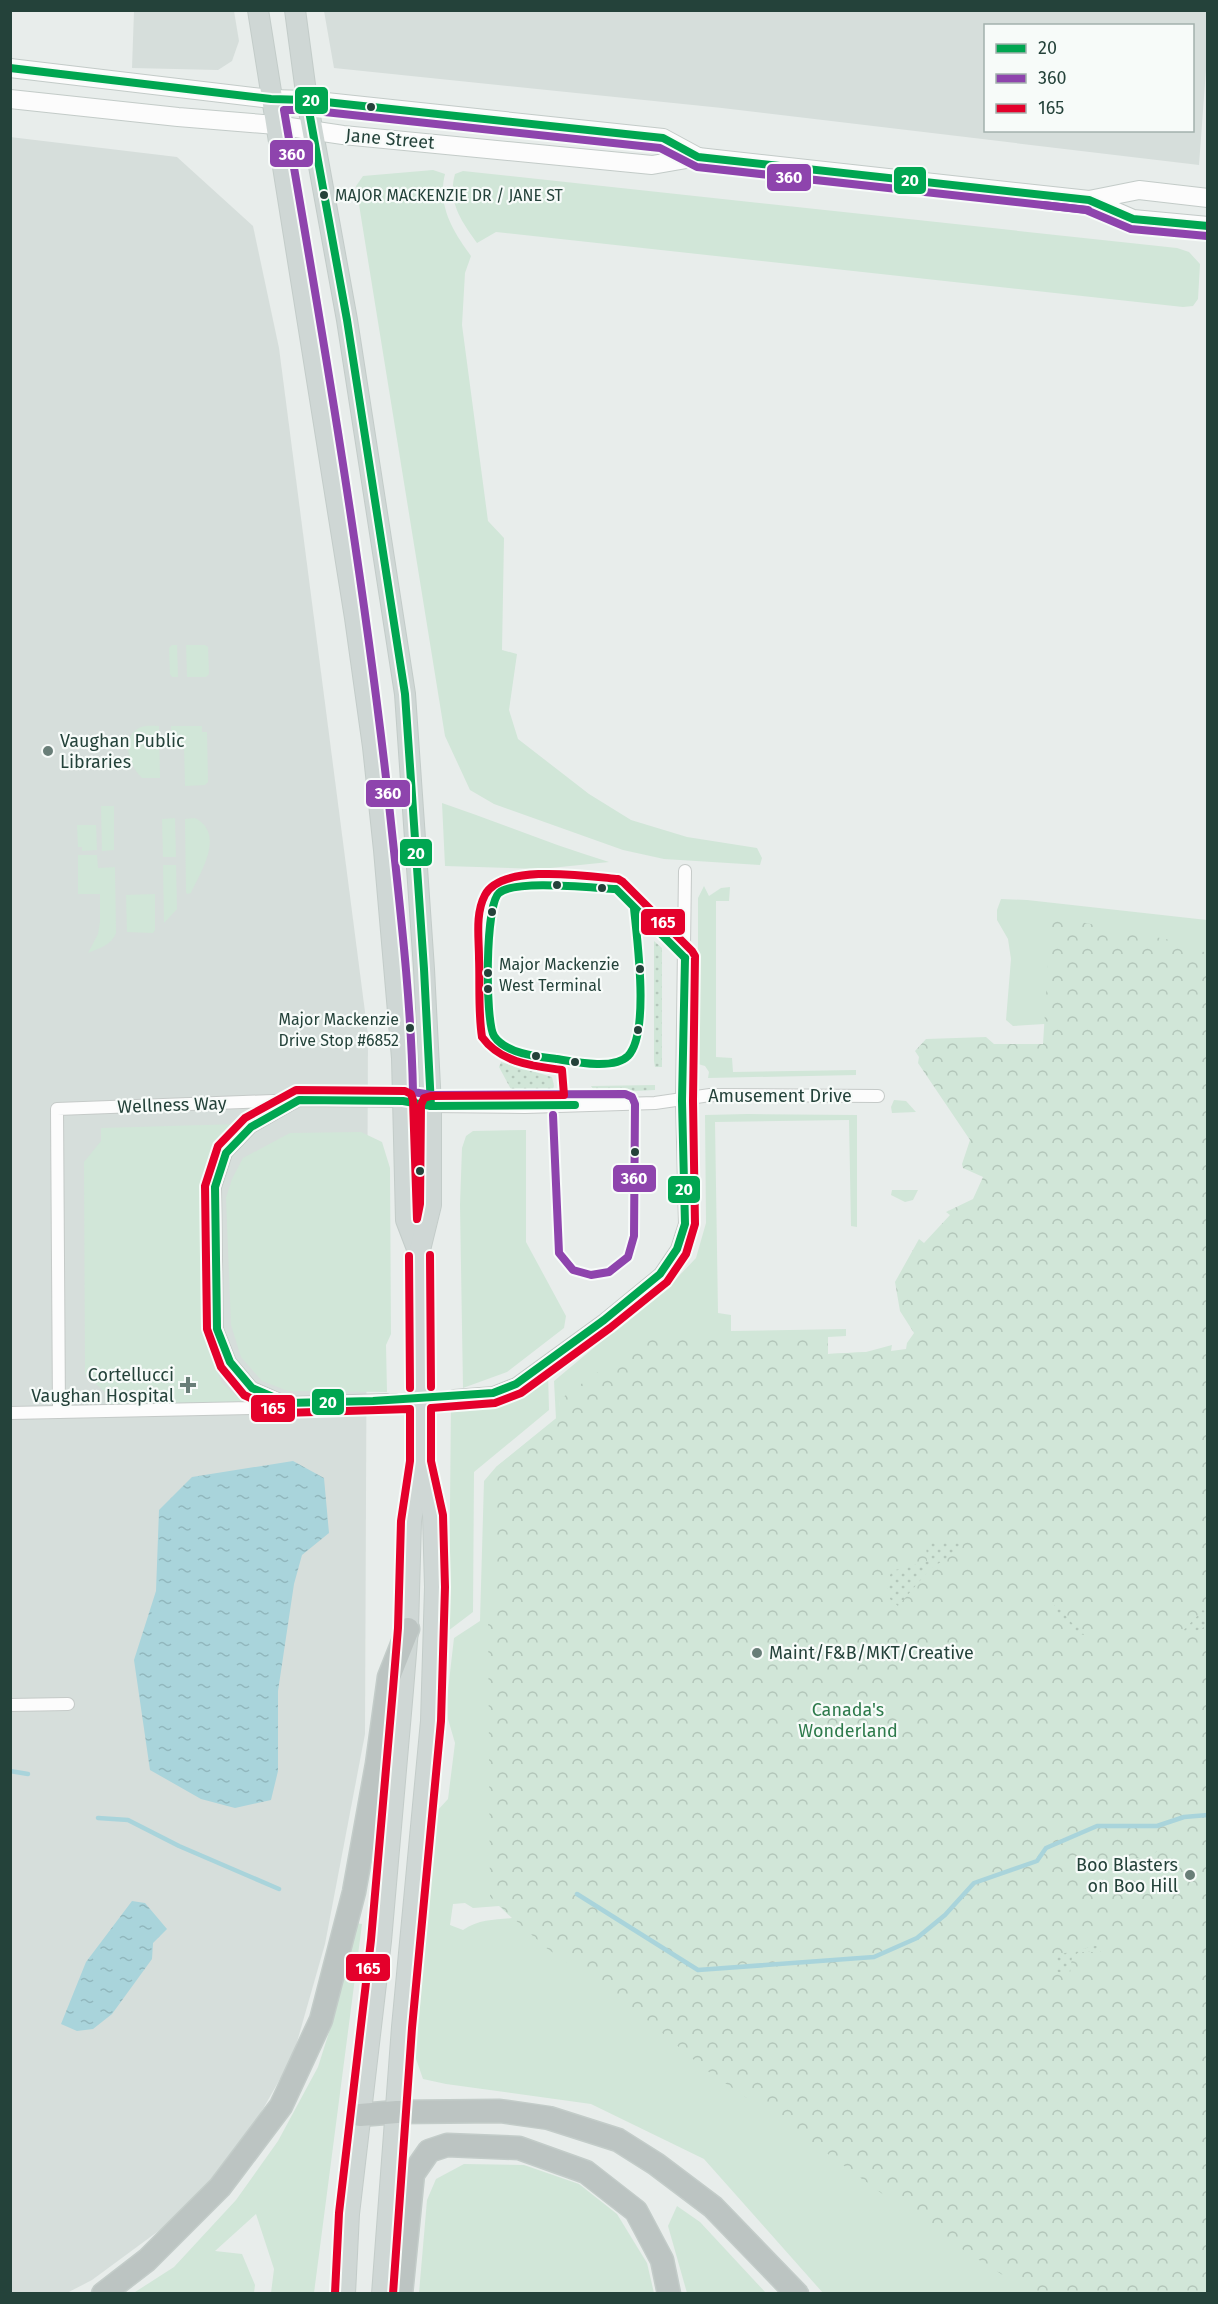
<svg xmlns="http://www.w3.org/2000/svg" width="1218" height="2304" viewBox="0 0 1218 2304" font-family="'Fira Sans',sans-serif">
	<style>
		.built { fill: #d6dedb; fill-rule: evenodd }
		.grass { fill: #d1e6d8; fill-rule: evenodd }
		.park { fill: url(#park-crowns) }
		.garden { fill: url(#garden-dots) }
		.water { fill: url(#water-ripples) }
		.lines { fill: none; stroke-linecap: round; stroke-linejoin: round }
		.stream { stroke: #a9d4db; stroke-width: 4.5 }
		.minor-tunnel { stroke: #c1cbc8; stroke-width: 12; stroke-dasharray: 12 6; stroke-linecap: butt }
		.minor-casing { stroke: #c5cac8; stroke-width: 14 }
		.secondary-casing { stroke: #c3cbc8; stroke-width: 20 }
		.primary-casing { stroke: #c3ccc9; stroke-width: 22 }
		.motorway-casing { stroke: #c3ccc9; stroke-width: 25 }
		.minor { stroke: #fcfcfc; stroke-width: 12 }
		.secondary { stroke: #fcfcfc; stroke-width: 18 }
		.primary { stroke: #cfd7d5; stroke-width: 20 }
		.motorway { stroke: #bcc4c2; stroke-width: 22 }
		.primary-bridge-casing { stroke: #c3ccc9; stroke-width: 22; stroke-linecap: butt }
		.primary-bridge { stroke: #cfd7d5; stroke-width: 20 }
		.bus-1-casing { stroke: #f7fbf9; stroke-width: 12 }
		.bus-2-casing { stroke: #f7fbf9; stroke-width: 12 }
		.bus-3-casing { stroke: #f7fbf9; stroke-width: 12 }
		.bus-1 { stroke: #00a651; stroke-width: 8 }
		.bus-2 { stroke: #8e44ad; stroke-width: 8 }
		.bus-3 { stroke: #e4002b; stroke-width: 8 }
		.bus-dot { fill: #24423a; stroke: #f7fbf9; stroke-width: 2 }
		.poi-dot { fill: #697e78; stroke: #f7fbf9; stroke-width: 2 }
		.labels { text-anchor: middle; stroke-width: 4.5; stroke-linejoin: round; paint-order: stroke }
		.bus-label { font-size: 16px; fill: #24423a; stroke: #f7fbf9; text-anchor: start }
		.street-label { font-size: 18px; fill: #24423a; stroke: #f7fbf9 }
		.poi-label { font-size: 18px; fill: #24423a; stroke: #f7fbf9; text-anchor: start }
		.park-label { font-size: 18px; fill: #2d7a4b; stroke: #f7fbf9 }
		.line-badge { stroke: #f7fbf9; stroke-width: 2 }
		.badge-label { font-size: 16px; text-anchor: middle; font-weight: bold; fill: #fff }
	</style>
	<defs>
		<pattern id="park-crowns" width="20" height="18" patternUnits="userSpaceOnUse" patternTransform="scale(1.5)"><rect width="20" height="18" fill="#d1e6d8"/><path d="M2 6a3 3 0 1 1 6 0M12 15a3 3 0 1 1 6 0" fill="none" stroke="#b3c6ba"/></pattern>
		<pattern id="garden-dots" width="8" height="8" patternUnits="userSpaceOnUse" patternTransform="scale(1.5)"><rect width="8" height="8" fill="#d1e6d8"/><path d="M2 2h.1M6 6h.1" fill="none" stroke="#b3c6ba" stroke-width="1.8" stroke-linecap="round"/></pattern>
		<pattern id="water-ripples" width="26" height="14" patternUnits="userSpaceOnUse" patternTransform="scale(1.5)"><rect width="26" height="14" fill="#a9d4db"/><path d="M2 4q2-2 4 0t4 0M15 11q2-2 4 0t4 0" fill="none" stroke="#91b7bd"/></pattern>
	</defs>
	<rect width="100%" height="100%" fill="#e8edeb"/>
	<g class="built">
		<path d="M134,11H234L239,41L232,61L218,70L132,68Z"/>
		<path d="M324,11H1207V56L1199,165L722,108L334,68ZM986,26H1192V130H986Z"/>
		<path d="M10,137L177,157L253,226L279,348L368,1035L365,1734L325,1944L293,2056L259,2116L187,2210L92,2280L65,2294L10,2293Z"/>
	</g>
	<g class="grass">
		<path d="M433,170L445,174C437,206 453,231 471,256L465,273L462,325L488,521L504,538L502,650L517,654L509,710L518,739L589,794L631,820L687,837L757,848L762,858L760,865L664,859L623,850L494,804L470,790L445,736L356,186L363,176Z"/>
		<path d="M463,171L1177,248L1189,252L1200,264L1198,299L1193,306L1183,307L496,232L477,243C462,222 447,202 455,174Z"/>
		<path d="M172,645H177L178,677H172L170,674L169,648Z"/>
		<path d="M186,645H205L208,647L209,674L206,677H187Z"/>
		<path d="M159,726L160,778H142C130,767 119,738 139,728C145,725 153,726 159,726Z"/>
		<path d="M171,726H202V732H207L208,782L205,785L185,786L184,744L171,743Z"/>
		<path d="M442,803C498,822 552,845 609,862L541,869L445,866Z"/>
		<path d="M101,806H114V850L102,851Z"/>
		<path d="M175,818L176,857H163L162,819Z"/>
		<path d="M195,818C225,834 202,870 191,893L187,894L186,892L185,819Z"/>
		<path d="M77,825H96L97,850L82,851V847H78Z"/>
		<path d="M78,855H97L98,868L115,867L116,933C112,945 99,948 88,953L98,934L100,921V894H78Z"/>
		<path d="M163,865H176L177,909L164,923Z"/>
		<path d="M704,886L709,896L721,888L730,887L729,901H716V1057L732,1058L733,1072L856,1070V1075L708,1078L709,1072L705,1066L698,1064V898Z"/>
		<path d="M155,894V930L153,933L127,932L126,895Z"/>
		<path d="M1001,899L1027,900L1207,920V986L1058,1030L1044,1024L1013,1026L1006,1020L1011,959L1008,939L997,920V910Z"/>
		<path d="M894,1100L906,1101L916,1112L892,1113L891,1107Z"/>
		<path d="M748,1114L857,1115V1227L851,1226L849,1120L715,1122L718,1313L731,1315V1331L846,1329V1336L828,1337V1354L868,1352L867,1356L559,1400L561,1415L1135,2293H823L704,2159L591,2104L446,2084L423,2079L414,2053L413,2020L421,1983L437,1811L448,1799L455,1743L448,1719L447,1699L454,1638L480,1621L484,1481L496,1467L556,1419L554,1381L675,1280L696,1258L706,1223L705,1115ZM465,1903L473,1908L499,1906L512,1918C494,1920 479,1919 463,1930L450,1925L453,1904Z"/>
		<path d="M239,1124L213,1155L204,1181L201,1309L208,1350L222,1383L243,1402L107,1406L106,1393L85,1374L84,1162L101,1141V1128Z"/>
		<path d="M526,1130V1242L566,1316L564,1328L507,1372L463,1388L460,1205L462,1148L466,1136L473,1131Z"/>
		<path d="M361,1132L382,1142L390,1168L391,1334L386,1345L387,1392L288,1391L262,1381L241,1357L231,1325L226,1198L232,1179L243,1158L290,1133Z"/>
		<path d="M892,1190H918L913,1200L905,1202L891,1195Z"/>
		<path d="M548,1372L549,1410L474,1472L473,1612L444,1634L449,1609L451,1404C495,1404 512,1395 548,1372Z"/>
		<path d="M356,1923L362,1924L314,2293H271L274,2269L256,2214L215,2251L242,2254L255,2285L254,2293L132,2294L174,2267L236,2200L278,2141L318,2067L336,2010Z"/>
		<path d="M464,2164L524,2165L579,2184L617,2214L647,2263L654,2293H419L427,2200L436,2179Z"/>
		<path d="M677,2206L700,2222L766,2293H687L668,2226Z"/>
	</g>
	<path class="park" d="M1051,916L1200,946V951L1208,953L1207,2293H1031L929,2228L817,2146L706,2070L642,2016L545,1947L490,1897L488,1609L495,1602L496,1467L560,1415L559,1400L645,1338L828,1337V1354L866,1352L892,1345L891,1351L906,1349L907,1343L914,1333L900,1311L895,1282L919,1239L924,1243L950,1215L946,1212L973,1199L983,1177L963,1168L962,1164L970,1140L918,1063L919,1057L915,1051L926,1039L986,1037L994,1044H1043Z"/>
	<g class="garden">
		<path d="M654,941L662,948V1067H655L654,1061Z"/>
		<path d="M501,1062L552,1077L554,1086L552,1092L513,1093L499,1067Z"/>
		<path d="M655,1085V1090L596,1093L591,1086Z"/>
		<path d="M926,1542H963L962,1549L931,1568L898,1606L890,1599L886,1584L892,1571L927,1561Z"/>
		<path d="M1054,1605C1066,1610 1066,1623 1082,1629L1084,1635C1066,1632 1060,1621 1054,1605Z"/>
		<path d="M1203,1610L1207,1614V1626L1186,1635L1181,1633Z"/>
		<path d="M1158,1850L1155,1859L1150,1864L1105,1871L1088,1876C1105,1844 1141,1867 1158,1850Z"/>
		<path d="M1095,1946H1101V1952H1079L1072,1957L1070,1973L1058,1972L1056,1970L1057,1955Z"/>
	</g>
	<g class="water">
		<path d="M293,1461L324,1478L329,1533L302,1555L294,1584L278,1691V1771L271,1800L235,1808L201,1799L150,1770L134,1660L156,1591L159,1510L192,1477Z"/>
		<path d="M132,1901L145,1903L167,1929L153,1943L152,1959L112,2014L93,2029L77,2031L61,2024L86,1962Z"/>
	</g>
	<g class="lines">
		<g class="stream">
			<path d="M10,1771L28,1774"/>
			<path d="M98,1818L128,1820L179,1846L279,1889"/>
			<path d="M577,1894L698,1970L874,1957L917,1938L945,1915L974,1883L1037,1861L1046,1848L1097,1826H1157L1184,1817L1208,1815"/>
		</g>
		<path class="minor-tunnel" d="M386,1400L454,1396"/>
		<defs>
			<g id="minor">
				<path d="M454,1396L493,1393L516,1384L604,1320L660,1274L677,1249L685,1224L682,1101L685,871"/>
				<path d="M287,1403L252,1388L230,1362L217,1329L215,1187L226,1153L251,1127L295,1102"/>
				<path d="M59,1412L57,1109L299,1100L403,1101L431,1106L525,1107L655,1103L710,1095L878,1096"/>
				<path d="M10,1413L251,1408L287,1403L386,1400"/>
				<path d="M10,1705L68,1704"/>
			</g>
			<g id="secondary">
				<path d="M10,68L271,99L307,100L663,138L698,157"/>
				<path d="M10,99L178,117L276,125L343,135L652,165L698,157L1089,200L1139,190L1208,198"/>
				<path d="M1089,200L1133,219L1208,226"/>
			</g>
			<g id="primary">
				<path d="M258,10L355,618L373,747L384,850L402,1058L406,1220L419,1254"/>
				<path d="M295,10L307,100L347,320L405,694L424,969L431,1106V1205L419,1254V1334"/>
				<path d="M345,2294L349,2214L381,1941L403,1690L408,1629L411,1521L421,1462"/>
				<path d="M382,2294L402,2027L431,1721L435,1587L433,1515L423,1470"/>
			</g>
			<g id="motorway">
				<path d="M360,2115L397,2112L500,2111L549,2118L618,2140L656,2164L713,2207L797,2294"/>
				<path d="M103,2294L147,2260L220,2187L281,2106L321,2020L354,1892L377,1764L389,1677L408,1629"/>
				<path d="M401,2294L413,2174L429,2151L447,2145L519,2148L586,2172L636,2211L662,2260L669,2294"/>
			</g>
		</defs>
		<use href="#minor" class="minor-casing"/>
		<use href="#secondary" class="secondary-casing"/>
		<use href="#primary" class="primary-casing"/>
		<use href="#motorway" class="motorway-casing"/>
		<use href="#minor" class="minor"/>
		<use href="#secondary" class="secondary"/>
		<use href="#primary" class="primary"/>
		<use href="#motorway" class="motorway"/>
		<defs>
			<path id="primary-bridge" d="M419,1334L421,1462"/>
		</defs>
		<use href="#primary-bridge" class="primary-bridge-casing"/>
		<use href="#primary-bridge" class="primary-bridge"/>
		<defs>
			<g id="bus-1">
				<path d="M10,68L271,99L307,100L663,138L698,157L1089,200L1133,219L1208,226"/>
				<path d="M307,100L347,320L405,694L424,969L431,1106"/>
				<path d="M634,908C637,939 650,1033 628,1056C614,1070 575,1062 557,1059C539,1057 506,1054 494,1036C485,1021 485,905 499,893C515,879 593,888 616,889L685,958"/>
				<path d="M575,1105L431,1106L403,1101L299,1100L251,1127L226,1153L215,1187L217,1329L230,1362L252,1388L287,1403L373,1401L493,1393L516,1384L604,1320L660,1274L677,1249L685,1224L682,1101L685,958"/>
			</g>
			<g id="bus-2">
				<path d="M1043,205L1086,210L1131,229L1207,236"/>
				<path d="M553,1115L559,1253L573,1270L591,1275L609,1272L628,1257L634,1236L635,1104L632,1097L625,1094L432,1095L413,1092C411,996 399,900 389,804C363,572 324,340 284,110H306L660,148L697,167L1088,210"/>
			</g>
			<g id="bus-3">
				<path d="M430,1255L431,1387"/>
				<path d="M409,1256L410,1388"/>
				<path d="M335,2293L339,2213L371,1940L393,1689L398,1628L401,1521L410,1461V1409L283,1413L244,1395L221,1367L207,1329L205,1186L218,1146L245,1118L296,1090L405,1091L411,1094L413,1100L417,1219L420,1204L421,1105L424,1098L431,1096L564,1095L562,1070C533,1066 501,1063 482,1037C478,1012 480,984 479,958C479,938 475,914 485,895C502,863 587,876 618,879L623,882L692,951L695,956L693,1101L695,1224L686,1254L667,1282L610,1328L521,1393L495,1403L431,1408V1461L443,1515L445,1587L441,1721L412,2028L393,2294"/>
			</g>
		</defs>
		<use href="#bus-1" class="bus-1-casing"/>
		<use href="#bus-2" class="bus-2-casing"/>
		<use href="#bus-3" class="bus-3-casing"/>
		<use href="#bus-1" class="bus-1"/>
		<use href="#bus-2" class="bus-2"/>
		<use href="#bus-3" class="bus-3"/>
	</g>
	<g class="bus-dot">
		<circle cx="371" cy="107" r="5"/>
		<circle cx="324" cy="195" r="5"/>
		<circle cx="557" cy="885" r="5"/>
		<circle cx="602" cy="888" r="5"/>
		<circle cx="492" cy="912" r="5"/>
		<circle cx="640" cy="969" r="5"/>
		<circle cx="488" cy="973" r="5"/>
		<circle cx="488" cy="989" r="5"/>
		<circle cx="410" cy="1028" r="5"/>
		<circle cx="638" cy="1030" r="5"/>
		<circle cx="536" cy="1056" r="5"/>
		<circle cx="575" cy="1062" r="5"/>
		<circle cx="635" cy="1152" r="5"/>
		<circle cx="420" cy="1171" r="5"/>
	</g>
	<g class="poi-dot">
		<circle cx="48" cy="751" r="6"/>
		<path d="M185 1376h6v6h6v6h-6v6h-6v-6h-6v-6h6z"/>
		<circle cx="757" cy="1653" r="6"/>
		<circle cx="1190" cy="1875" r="6"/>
	</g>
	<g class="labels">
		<g class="bus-label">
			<text x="335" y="201">MAJOR MACKENZIE DR / JANE ST</text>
			<text x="499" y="970">Major Mackenzie<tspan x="499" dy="21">West Terminal</tspan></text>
			<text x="399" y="1025" text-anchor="end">Major Mackenzie<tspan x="399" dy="21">Drive Stop #6852</tspan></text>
		</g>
		<g class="street-label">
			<text transform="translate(390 139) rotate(5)" y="6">Jane Street</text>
			<text x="780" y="1102">Amusement Drive</text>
			<text transform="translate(172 1105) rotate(-2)" y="6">Wellness Way</text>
		</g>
		<g class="poi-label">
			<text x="60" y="747">Vaughan Public<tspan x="60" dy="21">Libraries</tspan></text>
			<text x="174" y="1381" text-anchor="end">Cortellucci<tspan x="174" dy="21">Vaughan Hospital</tspan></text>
			<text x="769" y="1659">Maint/F&amp;B/MKT/Creative</text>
			<text x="1178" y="1871" text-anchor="end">Boo Blasters<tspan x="1178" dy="21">on Boo Hill</tspan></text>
		</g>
		<g class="park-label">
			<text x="848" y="1716">Canada's<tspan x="848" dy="21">Wonderland</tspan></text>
		</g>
	</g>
	<g class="line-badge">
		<rect x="294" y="86" width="35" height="29" rx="6" fill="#00a651"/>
		<rect x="269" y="139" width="45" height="29" rx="6" fill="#8e44ad"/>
		<rect x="766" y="163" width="46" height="29" rx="6" fill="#8e44ad"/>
		<rect x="893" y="166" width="34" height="29" rx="6" fill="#00a651"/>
		<rect x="365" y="779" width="46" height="29" rx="6" fill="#8e44ad"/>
		<rect x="399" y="838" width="34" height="29" rx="6" fill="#00a651"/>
		<rect x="640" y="908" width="46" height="28" rx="6" fill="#e4002b"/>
		<rect x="612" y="1164" width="45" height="29" rx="6" fill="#8e44ad"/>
		<rect x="667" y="1175" width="34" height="29" rx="6" fill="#00a651"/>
		<rect x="311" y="1388" width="34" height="28" rx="6" fill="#00a651"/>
		<rect x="250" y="1394" width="46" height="29" rx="6" fill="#e4002b"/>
		<rect x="345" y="1953" width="46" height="29" rx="6" fill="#e4002b"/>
	</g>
	<g class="badge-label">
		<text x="311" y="106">20</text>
		<text x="292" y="160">360</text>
		<text x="789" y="183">360</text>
		<text x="910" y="186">20</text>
		<text x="388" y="799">360</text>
		<text x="416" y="859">20</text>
		<text x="663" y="928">165</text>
		<text x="634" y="1184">360</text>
		<text x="684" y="1195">20</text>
		<text x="328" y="1408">20</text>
		<text x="273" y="1414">165</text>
		<text x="368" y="1974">165</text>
	</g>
	<rect width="1218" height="2304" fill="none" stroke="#24423a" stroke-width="24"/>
	<rect x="984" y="24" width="210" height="108" fill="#f7fbf9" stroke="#a3b1ad" stroke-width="1.5"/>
	<rect x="996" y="44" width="30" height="9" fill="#00a651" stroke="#a3b1ad" stroke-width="1.5"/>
	<text x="1038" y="54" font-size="18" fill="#24423a">20</text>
	<rect x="996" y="74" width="30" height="9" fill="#8e44ad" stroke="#a3b1ad" stroke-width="1.5"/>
	<text x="1038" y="84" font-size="18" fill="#24423a">360</text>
	<rect x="996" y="104" width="30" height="9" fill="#e4002b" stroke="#a3b1ad" stroke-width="1.5"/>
	<text x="1038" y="114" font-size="18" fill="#24423a">165</text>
</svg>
